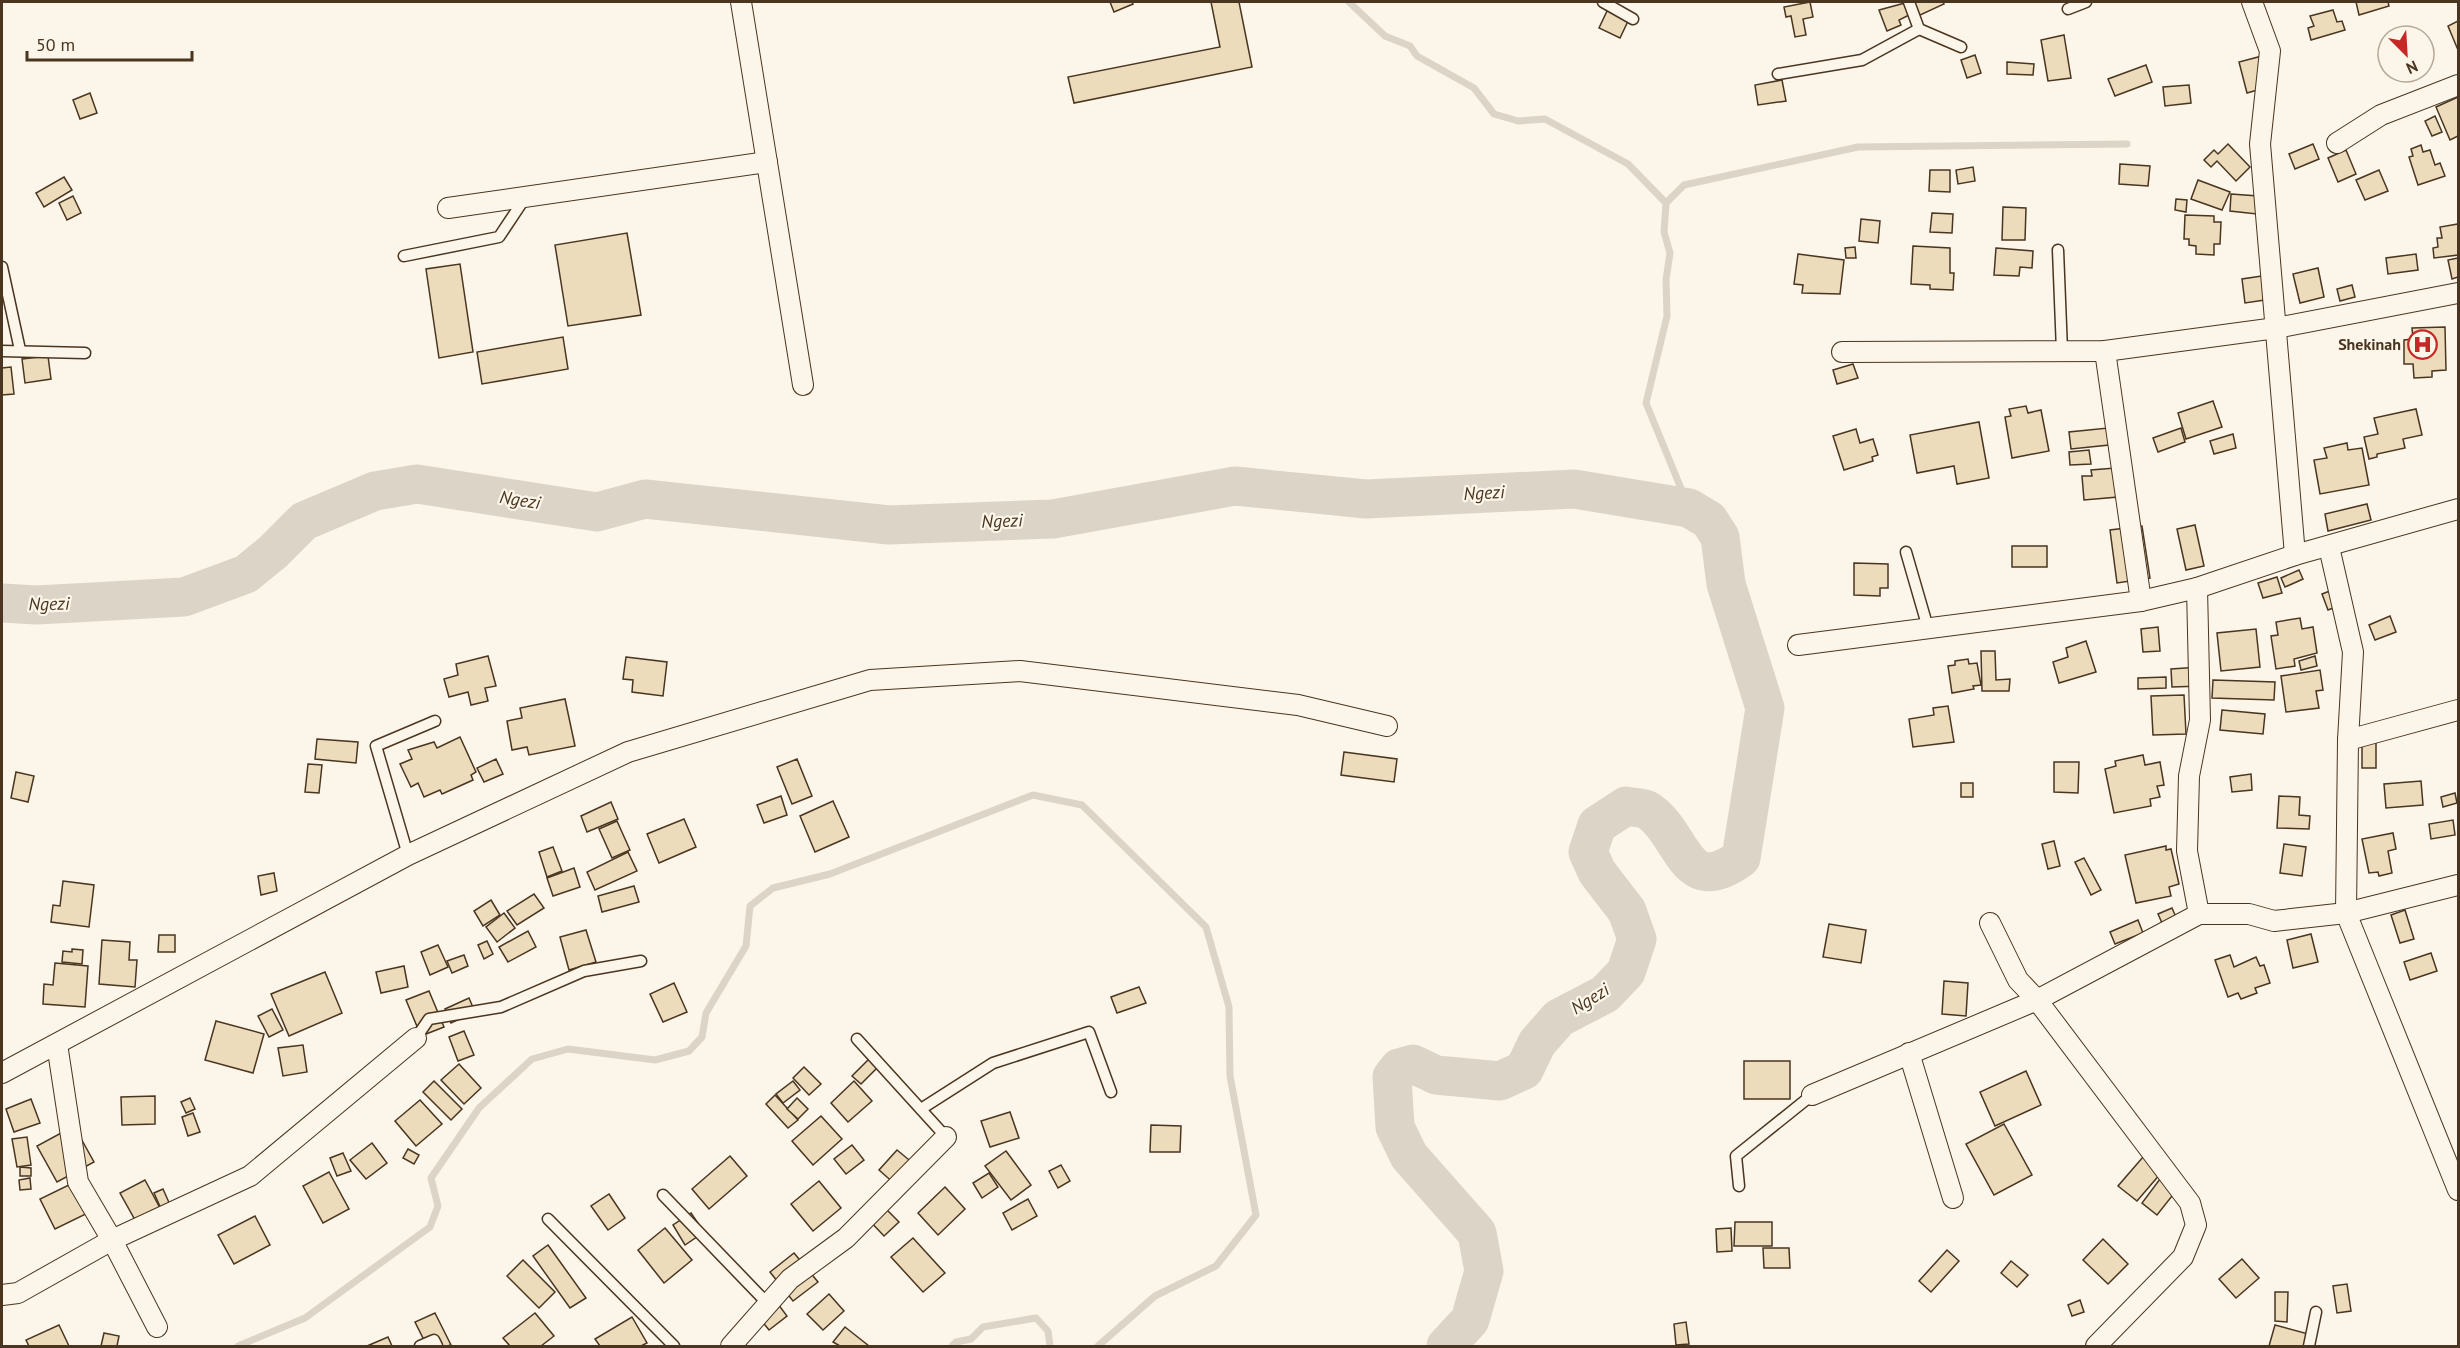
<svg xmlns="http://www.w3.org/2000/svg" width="2460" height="1348" viewBox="0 0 2460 1348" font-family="'PT Sans',sans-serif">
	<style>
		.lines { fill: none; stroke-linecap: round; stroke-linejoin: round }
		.stream { stroke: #dcd4c6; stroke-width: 7 }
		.river { stroke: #dcd4c6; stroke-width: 39 }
		.building { fill: #ecdcbc; stroke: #4a3520; stroke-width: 1.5 }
		.service-casing { stroke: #4a3520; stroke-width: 13 }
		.minor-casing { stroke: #4a3520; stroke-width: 22 }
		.service { stroke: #fbf6e9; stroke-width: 10 }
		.minor { stroke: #fbf6e9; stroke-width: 20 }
		.labels { text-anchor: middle; stroke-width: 4.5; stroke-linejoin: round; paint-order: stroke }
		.poi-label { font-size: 16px; font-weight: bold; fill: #4a3520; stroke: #fbf6e9; text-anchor: end }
		.water-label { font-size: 18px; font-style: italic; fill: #4a3520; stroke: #fbf6e9 }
	</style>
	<rect width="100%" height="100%" fill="#fbf6e9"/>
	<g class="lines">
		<g class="stream">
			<path d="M1349,2L1385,36L1410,46L1417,56L1474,88L1494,114L1518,121L1545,119L1628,164L1666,203L1664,232L1670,253L1666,280L1667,316L1646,403L1689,508"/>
			<path d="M1666,203L1684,185L1858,147L2127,144"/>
			<path d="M238,1346L305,1318L430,1227L438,1206L431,1178L479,1108L532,1059L568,1049L655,1060L689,1051L702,1037L706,1013L746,946L750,906L773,888L830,874L1033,795L1082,805L1206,927L1229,1007L1230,1076L1256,1215L1216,1266L1155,1296L1098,1346"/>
			<path d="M952,1346L956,1342L971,1339L983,1327L1036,1318L1048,1331L1050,1346"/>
		</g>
		<path class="river" d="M2,603L37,605L184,597L246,574L273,552L304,521L375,491L417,484L597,512L645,499L889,525L1053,519L1235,486L1366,499L1574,489L1689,508L1709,520L1720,537L1726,584L1765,708L1741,858C1684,900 1684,835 1649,811C1644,807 1633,808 1626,806L1597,825L1588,852L1597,872L1627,911L1637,939L1626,972L1605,994L1559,1018L1537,1043L1524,1070L1500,1081L1436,1075L1413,1064L1399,1068L1392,1077L1395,1127L1409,1156L1477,1233L1484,1271L1470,1320L1446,1346"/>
	</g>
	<g class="building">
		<path d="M1110,2H1132L1133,4L1114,12Z"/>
		<path d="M1211,2H1239L1252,67L1074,103L1068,77L1220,47Z"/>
		<path d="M1810,2L1813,17L1803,19L1806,35L1795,37L1791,16L1786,17L1784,7Z"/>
		<path d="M1916,2H1943L1944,4L1918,16L1913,3Z"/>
		<path d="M2356,2H2388L2389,6L2359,15Z"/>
		<path d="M1905,3L1909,15L1899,20L1901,25L1887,31L1879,10Z"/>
		<path d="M1608,9L1629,19L1620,38L1599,28Z"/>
		<path d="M2333,10L2337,22L2342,21L2345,30L2311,40L2308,28L2314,26L2310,16Z"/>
		<path d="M2458,21V50L2448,26Z"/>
		<path d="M2064,35L2071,78L2048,81L2041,40Z"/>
		<path d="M1975,55L1981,73L1967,78L1961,60Z"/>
		<path d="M2262,56L2271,86L2247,93L2239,62Z"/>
		<path d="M2007,62L2034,64L2033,75L2007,74Z"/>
		<path d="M2146,65L2152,82L2115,96L2108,79Z"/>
		<path d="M1782,80L1786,101L1758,105L1755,85Z"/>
		<path d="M2189,85L2191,103L2165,106L2163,87Z"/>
		<path d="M90,93L97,113L80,119L73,100Z"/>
		<path d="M2458,97V136L2450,140L2436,107Z"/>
		<path d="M2435,116L2442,132L2432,136L2425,121Z"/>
		<path d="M2228,144L2250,167L2236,181L2217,161L2211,167L2204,160L2214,150L2218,154Z"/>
		<path d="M2313,144L2319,159L2295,169L2289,154Z"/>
		<path d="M2421,145L2423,152L2430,150L2435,165L2440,163L2445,176L2418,185L2409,157L2413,156L2411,149Z"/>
		<path d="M2346,150L2356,174L2338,182L2328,158Z"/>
		<path d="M2120,164L2150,166L2148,186L2119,184Z"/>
		<path d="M1973,167L1975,181L1958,184L1956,170Z"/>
		<path d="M1930,170H1950V192L1929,191Z"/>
		<path d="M2379,170L2388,191L2365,200L2356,180Z"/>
		<path d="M64,177L72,190L44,207L36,193Z"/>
		<path d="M2198,180L2230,192L2222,210L2191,199Z"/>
		<path d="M2231,194L2258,196L2257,214L2230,211Z"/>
		<path d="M73,196L81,213L67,220L59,203Z"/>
		<path d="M2176,199L2187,200L2186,212L2175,210Z"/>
		<path d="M2003,207L2026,208L2025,240H2002Z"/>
		<path d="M1932,213L1953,214L1952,233L1930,232Z"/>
		<path d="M2185,215L2214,216V222H2221L2220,244H2214V255L2196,254V246L2189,245V239H2184Z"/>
		<path d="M1861,219L1880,221L1878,243L1859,241Z"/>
		<path d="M2458,224V255L2434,258L2433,248L2438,247L2437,238H2442L2440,227Z"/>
		<path d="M627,233L641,315L568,326L555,245Z"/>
		<path d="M1913,246L1950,248V273H1954L1953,290L1930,289V285L1911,284Z"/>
		<path d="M1855,247L1856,258H1846L1845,248Z"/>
		<path d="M1996,248L2033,251L2032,268L2020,267L2019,276L1994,275Z"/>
		<path d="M1798,254L1844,260L1840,294L1802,293L1803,285L1794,284Z"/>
		<path d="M2416,254L2418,270L2388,274L2386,258Z"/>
		<path d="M2458,258V277L2452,279L2448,260Z"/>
		<path d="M460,264L473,352L439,358L426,269Z"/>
		<path d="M2318,268L2324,297L2300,303L2293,274Z"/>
		<path d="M2275,274L2278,298L2245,303L2242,279Z"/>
		<path d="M2352,285L2355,297L2340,301L2337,289Z"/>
		<path d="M2445,327L2446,370L2432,371V377L2414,378L2413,364H2404V340L2413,339L2412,328Z"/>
		<path d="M563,337L568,369L482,384L477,352Z"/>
		<path d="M48,356L51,379L25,383L22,359Z"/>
		<path d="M1853,364L1858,378L1837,384L1833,370Z"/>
		<path d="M11,367L14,394L2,395V368Z"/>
		<path d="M2213,401L2222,427L2186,439L2178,413Z"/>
		<path d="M2026,406L2028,413L2041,410L2049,451L2012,458L2005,417L2011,416L2009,409Z"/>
		<path d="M2416,409L2422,435L2403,439L2405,448L2377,454V457L2369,459L2364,437L2378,434L2374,418Z"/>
		<path d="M1979,422L1989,478L1957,484L1954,466L1917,473L1910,435Z"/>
		<path d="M2108,428L2109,445L2071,449L2069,432Z"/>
		<path d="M2181,428L2185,442L2158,452L2153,438Z"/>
		<path d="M1856,429L1860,443L1873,439L1878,455L1872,457L1873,461L1844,470L1833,436Z"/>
		<path d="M2233,434L2236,448L2214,454L2210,441Z"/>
		<path d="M2347,443L2348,450L2362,448L2369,485L2320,494L2314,460L2327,458L2324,448Z"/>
		<path d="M2089,450L2091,464L2070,465L2069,452Z"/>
		<path d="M2115,468L2118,497L2084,500L2082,476H2092L2091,470Z"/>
		<path d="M2367,504L2371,520L2328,531L2325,514Z"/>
		<path d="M2195,525L2204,566L2186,570L2177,529Z"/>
		<path d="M2142,526L2150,578L2117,583L2110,530Z"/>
		<rect x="2012" y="546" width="35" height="21"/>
		<path d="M1854,563L1888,564V588H1880V596L1854,595Z"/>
		<path d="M2299,570L2303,579L2285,587L2281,578Z"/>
		<path d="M2277,577L2282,593L2263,598L2258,583Z"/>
		<path d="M2335,589L2341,605L2328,610L2322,594Z"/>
		<path d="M2390,616L2396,632L2375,640L2369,625Z"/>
		<path d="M2300,618L2302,629L2313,627L2317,653L2294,659L2295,666L2276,669L2271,636L2278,635L2276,622Z"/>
		<path d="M2158,627L2160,651L2143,652L2141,629Z"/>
		<path d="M2256,629L2260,667L2221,671L2217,633Z"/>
		<path d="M2086,641L2096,672L2059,683L2053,662L2068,657L2066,648Z"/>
		<path d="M1981,651H1995L1996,680L2010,679L2009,691H1982Z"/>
		<path d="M488,656L496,686L485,688L488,701L471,705L468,692L449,697L444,679L458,675L456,664Z"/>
		<path d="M2315,656L2317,666L2301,670L2299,661Z"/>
		<path d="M626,657L667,662L663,696L632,692L633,680L623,679Z"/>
		<path d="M1968,659L1969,664L1977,663L1981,685L1973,686L1974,689L1952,693L1948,666L1955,665V661Z"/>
		<path d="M2200,667L2201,686L2172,687L2171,669Z"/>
		<path d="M2320,670L2323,690L2316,691L2319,708L2286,712L2281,676Z"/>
		<path d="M2166,677V688L2138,689V678Z"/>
		<path d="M2213,680L2275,682L2274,700L2212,698Z"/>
		<path d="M2184,695L2186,734L2153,735L2151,696Z"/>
		<path d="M565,699L575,746L529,755L527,747L512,750L507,721L522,718L520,708Z"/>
		<path d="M1948,706L1954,742L1913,747L1909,719L1934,715L1933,708Z"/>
		<path d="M2222,710L2265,714L2263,734L2220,730Z"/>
		<path d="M460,737L476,772L471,775L473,780L442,794L440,790L424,797L418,783L411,787L400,764L412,759L408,750L434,742L437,748Z"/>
		<rect x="2362" y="738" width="14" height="30"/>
		<path d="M317,739L358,742L356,763L315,759Z"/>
		<path d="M1344,752L1397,759L1394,782L1341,775Z"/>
		<path d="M2143,755L2145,765L2160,762L2164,785L2157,786L2160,797L2150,799L2151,806L2114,813L2105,769L2116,766L2115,761Z"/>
		<path d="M496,759L503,774L484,782L477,768Z"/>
		<path d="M797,759L812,796L792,804L777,767Z"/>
		<path d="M2054,762H2079L2078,793L2054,792Z"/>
		<path d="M308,764L322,765L319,793L305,792Z"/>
		<path d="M16,772L34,776L28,802L11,798Z"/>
		<path d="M2251,774L2252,790L2232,792L2230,777Z"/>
		<path d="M2421,781L2423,805L2386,808L2384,784Z"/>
		<rect x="1961" y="783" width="12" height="14"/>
		<path d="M2455,793L2457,803L2443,807L2441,797Z"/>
		<path d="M781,796L787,815L764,823L757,805Z"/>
		<path d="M2279,796L2300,797L2299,815L2310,816L2309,829L2277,828Z"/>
		<path d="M833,801L849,837L815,852L800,816Z"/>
		<path d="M611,802L618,819L587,832L581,816Z"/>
		<path d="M684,819L696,847L659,863L647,834Z"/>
		<path d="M2453,820L2455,835L2431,839L2429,824Z"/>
		<path d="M617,821L630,850L612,858L599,829Z"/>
		<path d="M2393,833L2396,849L2388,851L2392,873L2379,876L2378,872L2369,873L2362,839Z"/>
		<path d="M2054,841L2060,866L2048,869L2042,844Z"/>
		<path d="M2284,844L2306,847L2302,876L2280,873Z"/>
		<path d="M2166,846V850L2171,849L2179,884L2169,887L2171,896L2136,903L2125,855Z"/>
		<path d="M553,847L562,871L547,877L539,852Z"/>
		<path d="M628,852L637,871L595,890L587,872Z"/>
		<path d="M2084,858L2101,890L2091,895L2075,862Z"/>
		<path d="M574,868L580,887L553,896L547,878Z"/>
		<path d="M274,873L277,891L261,895L258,876Z"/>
		<path d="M63,881L94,885L89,927L51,922L53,905L60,906Z"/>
		<path d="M634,886L639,902L602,912L598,896Z"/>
		<path d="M534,894L544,908L517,925L507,911Z"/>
		<path d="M491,900L500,915L483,926L474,911Z"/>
		<path d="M2172,908L2176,917L2162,923L2158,914Z"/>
		<path d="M2405,910L2414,939L2400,943L2391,915Z"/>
		<path d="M504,913L515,928L497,942L486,927Z"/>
		<path d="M2138,920L2143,933L2115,944L2110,932Z"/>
		<path d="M1829,924L1866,930L1861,963L1823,957Z"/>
		<path d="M586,930L596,962L569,970L560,937Z"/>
		<path d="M528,931L536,947L508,962L499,947Z"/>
		<path d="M2311,934L2318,962L2293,968L2287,940Z"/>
		<path d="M159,935H175V952H158Z"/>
		<path d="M102,940L130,942L129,960H137L135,987L99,984Z"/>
		<path d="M487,941L493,954L484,959L478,945Z"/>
		<path d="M438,945L448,967L430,975L421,952Z"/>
		<path d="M72,949L83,950L82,964L62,962L63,951L72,952Z"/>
		<path d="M2431,953L2437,971L2410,980L2404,962Z"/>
		<path d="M464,955L468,966L452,973L447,961Z"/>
		<path d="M2230,955L2234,967L2256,957L2260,966L2264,965L2270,983L2255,988L2257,993L2241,999L2238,993L2228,997L2215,960Z"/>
		<path d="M55,963L88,966L85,1007L43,1004L44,984L53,985Z"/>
		<path d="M404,966L408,987L381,993L376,972Z"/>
		<path d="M325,972L342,1013L289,1036L271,994Z"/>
		<path d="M1944,981L1968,983L1966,1016L1942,1014Z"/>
		<path d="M674,983L687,1012L663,1022L650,994Z"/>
		<path d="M1139,987L1146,1003L1117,1013L1111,997Z"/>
		<path d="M429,991L444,1027L421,1036L406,1000Z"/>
		<path d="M469,998L475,1012L451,1023L445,1009Z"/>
		<path d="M272,1009L283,1030L269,1037L258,1016Z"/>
		<path d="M216,1021L264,1034L253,1073L205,1060Z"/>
		<path d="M464,1031L474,1055L458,1061L449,1037Z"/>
		<path d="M303,1045L307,1072L283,1076L278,1048Z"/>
		<path d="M872,1056L881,1064L861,1084L852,1076Z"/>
		<rect x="1744" y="1061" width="46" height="38"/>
		<path d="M459,1064L481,1088L464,1104L441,1080Z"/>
		<path d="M804,1067L821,1084L809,1095L793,1078Z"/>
		<path d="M2026,1071L2041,1105L1995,1126L1980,1092Z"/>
		<path d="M434,1081L462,1109L451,1120L423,1092Z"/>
		<path d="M793,1081L800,1090L783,1103L776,1094Z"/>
		<path d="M854,1081L872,1101L848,1122L831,1103Z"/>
		<path d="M775,1095L798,1120L788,1128L766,1104Z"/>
		<path d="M155,1096V1124L122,1125L121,1097Z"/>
		<path d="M190,1098L195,1109L186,1113L181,1102Z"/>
		<path d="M797,1098L808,1109L798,1119L787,1109Z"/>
		<path d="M31,1099L40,1123L14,1132L6,1109Z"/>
		<path d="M420,1100L442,1124L416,1146L395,1121Z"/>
		<path d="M1010,1112L1019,1138L990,1147L981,1121Z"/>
		<path d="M193,1113L200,1132L188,1136L182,1117Z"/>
		<path d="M821,1116L842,1139L813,1165L792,1141Z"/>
		<path d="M2004,1124L2032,1175L1994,1195L1966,1144Z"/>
		<path d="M1151,1125L1181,1126L1180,1152H1150Z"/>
		<path d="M74,1126L94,1162L57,1182L37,1146Z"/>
		<path d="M27,1137L31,1165L17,1167L12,1139Z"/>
		<path d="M372,1143L387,1163L366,1179L350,1160Z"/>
		<path d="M852,1145L864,1160L846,1174L834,1159Z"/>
		<path d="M408,1149L419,1155L414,1164L403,1158Z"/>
		<path d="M897,1150L914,1164L896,1185L879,1170Z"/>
		<path d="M1006,1151L1031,1185L1011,1200L985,1166Z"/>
		<path d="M343,1153L351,1171L337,1176L330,1158Z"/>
		<path d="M730,1156L747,1176L709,1209L692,1189Z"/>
		<path d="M2143,1157L2161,1173L2137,1201L2118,1186Z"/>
		<path d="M1061,1165L1070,1181L1058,1188L1049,1171Z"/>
		<path d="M20,1167L31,1168V1176H20Z"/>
		<path d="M329,1172L349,1209L323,1223L303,1186Z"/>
		<path d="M989,1173L998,1187L982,1198L973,1183Z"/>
		<path d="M30,1178L31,1189L20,1190L19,1180Z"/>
		<path d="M2160,1179L2176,1191L2157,1215L2142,1203Z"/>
		<path d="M145,1180L168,1223L144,1236L120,1193Z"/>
		<path d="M77,1181L92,1211L55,1229L40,1199Z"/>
		<path d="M819,1181L841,1208L813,1231L791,1204Z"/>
		<path d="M945,1187L965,1209L938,1235L918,1213Z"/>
		<path d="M163,1189L171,1207L162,1211L154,1193Z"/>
		<path d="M609,1194L625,1218L608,1230L591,1206Z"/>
		<path d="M1028,1199L1037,1216L1012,1230L1003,1213Z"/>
		<path d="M880,1203L899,1222L884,1236L866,1217Z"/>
		<path d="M691,1213L704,1232L685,1245L673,1225Z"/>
		<path d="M255,1216L270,1245L234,1264L218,1235Z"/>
		<path d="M1735,1222H1772V1246H1734Z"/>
		<path d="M665,1228L692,1260L664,1283L638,1250Z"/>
		<path d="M1731,1228L1732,1251L1717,1252L1716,1229Z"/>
		<path d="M913,1238L945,1273L923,1292L891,1257Z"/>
		<path d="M2103,1239L2128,1264L2108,1284L2083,1260Z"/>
		<path d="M548,1245L586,1298L570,1308L533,1256Z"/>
		<path d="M1763,1248H1789L1790,1268H1764Z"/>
		<path d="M1947,1250L1959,1261L1931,1292L1919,1281Z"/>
		<path d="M794,1253L818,1282L793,1301L770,1272Z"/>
		<path d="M2242,1259L2259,1278L2236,1298L2219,1279Z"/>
		<path d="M523,1260L555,1292L539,1308L507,1276Z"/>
		<path d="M2011,1261L2028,1275L2017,1287L2001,1273Z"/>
		<path d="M2347,1284L2351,1311L2337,1313L2333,1286Z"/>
		<path d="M2275,1292H2288L2287,1322L2275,1321Z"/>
		<path d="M829,1294L844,1311L823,1330L807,1314Z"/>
		<path d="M775,1300L787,1316L769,1330L757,1315Z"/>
		<path d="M2080,1300L2084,1312L2072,1316L2068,1305Z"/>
		<path d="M435,1313L451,1345L447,1346H427L415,1322Z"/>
		<path d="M535,1313L554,1336L541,1346H510L503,1338Z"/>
		<path d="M632,1317L647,1343L641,1346H600L595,1339Z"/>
		<path d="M1686,1322L1689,1344L1676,1345L1674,1324Z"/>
		<path d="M59,1325L69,1346H29L26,1340Z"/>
		<path d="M2275,1325L2312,1335L2309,1346H2269Z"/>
		<path d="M845,1327L869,1346H840L833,1342Z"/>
		<path d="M104,1333L119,1336L117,1346H101Z"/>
		<path d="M388,1337L392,1346H367Z"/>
	</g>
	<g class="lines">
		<defs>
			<g id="service">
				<path d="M1603,2L1633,19"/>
				<path d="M1909,2L1919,29L1961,47"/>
				<path d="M2068,9L2086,2"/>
				<path d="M1778,74L1862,60L1919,29"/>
				<path d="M2058,250L2062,351"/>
				<path d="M404,256L499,237L525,198"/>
				<path d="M2,267L20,350"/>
				<path d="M2,351L85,353"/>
				<path d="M1906,552L1928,628"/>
				<path d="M408,855L376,746L435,721"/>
				<path d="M416,1038L429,1019L501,1007L584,971L641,961"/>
				<path d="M857,1039L946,1137"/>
				<path d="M921,1109L993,1063L1089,1032L1111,1092"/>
				<path d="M1739,1186L1736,1156L1812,1095"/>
				<path d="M663,1195L768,1304"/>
				<path d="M548,1219L674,1346"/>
				<path d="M420,1346L434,1340L437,1346"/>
				<path d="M2309,1346L2316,1312"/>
			</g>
			<g id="minor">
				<path d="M741,2L803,385"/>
				<path d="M2252,2L2270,51L2260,144L2295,555"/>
				<path d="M2337,143L2381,115L2458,85"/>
				<path d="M448,208L767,162"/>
				<path d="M2105,351L2141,601"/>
				<path d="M1842,352L2105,351L2276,328L2458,293"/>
				<path d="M2329,547L2353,652L2348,740L2346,913L2458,1190"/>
				<path d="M2197,588L2200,720L2189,776L2187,851L2199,914"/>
				<path d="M1798,645L2141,601L2197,588L2295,555L2458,509"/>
				<path d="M2348,740L2458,710"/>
				<path d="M1990,923L2018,980L2037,1000L2190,1203L2196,1225L2183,1257L2096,1346"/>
				<path d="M57,1044L78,1182L112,1240L157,1327"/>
				<path d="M1909,1053L1953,1198"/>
				<path d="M2,1073L408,855L628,752L870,680L1020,671L1298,705L1387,726"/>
				<path d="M1812,1095L2037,1000L2199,914H2249L2274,921L2346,913L2458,885"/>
				<path d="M2,1295L18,1293L112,1240L250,1176L416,1038"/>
				<path d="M731,1346L790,1279L846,1238L946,1137"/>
			</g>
		</defs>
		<use href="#service" class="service-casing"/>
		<use href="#minor" class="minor-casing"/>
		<use href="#service" class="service"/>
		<use href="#minor" class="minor"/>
	</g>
	<defs>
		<symbol id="hospital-ring" viewBox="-11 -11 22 22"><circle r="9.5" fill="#fbf6e9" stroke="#c62828" stroke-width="1.5"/><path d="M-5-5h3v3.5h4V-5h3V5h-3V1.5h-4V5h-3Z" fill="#c62828"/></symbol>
	</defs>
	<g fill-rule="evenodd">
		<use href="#hospital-ring" x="2406" y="328" width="33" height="33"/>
	</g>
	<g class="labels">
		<g class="poi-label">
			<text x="2401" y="350">Shekinah</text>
		</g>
		<g class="water-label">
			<text transform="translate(1484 493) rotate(-3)" y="6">Ngezi</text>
			<text transform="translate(520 500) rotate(9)" y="6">Ngezi</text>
			<text transform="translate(1002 521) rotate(-2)" y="6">Ngezi</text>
			<text transform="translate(49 604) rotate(-1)" y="6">Ngezi</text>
			<text transform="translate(1590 999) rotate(-32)" y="6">Ngezi</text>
		</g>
	</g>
	<rect width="2460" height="1348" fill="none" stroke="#4a3520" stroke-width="6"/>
	<g transform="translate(2406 54) rotate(156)"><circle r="28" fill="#fbf6e9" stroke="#b4a999" stroke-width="1.5"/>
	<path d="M0-4.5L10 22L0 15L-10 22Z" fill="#c62828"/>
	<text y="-9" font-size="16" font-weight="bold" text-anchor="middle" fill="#4a3520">N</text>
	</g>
	<path d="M27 51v9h165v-9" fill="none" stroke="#4a3520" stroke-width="3"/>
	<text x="36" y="51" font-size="18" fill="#4a3520" stroke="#fbf6e9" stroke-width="4.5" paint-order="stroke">50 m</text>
</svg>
